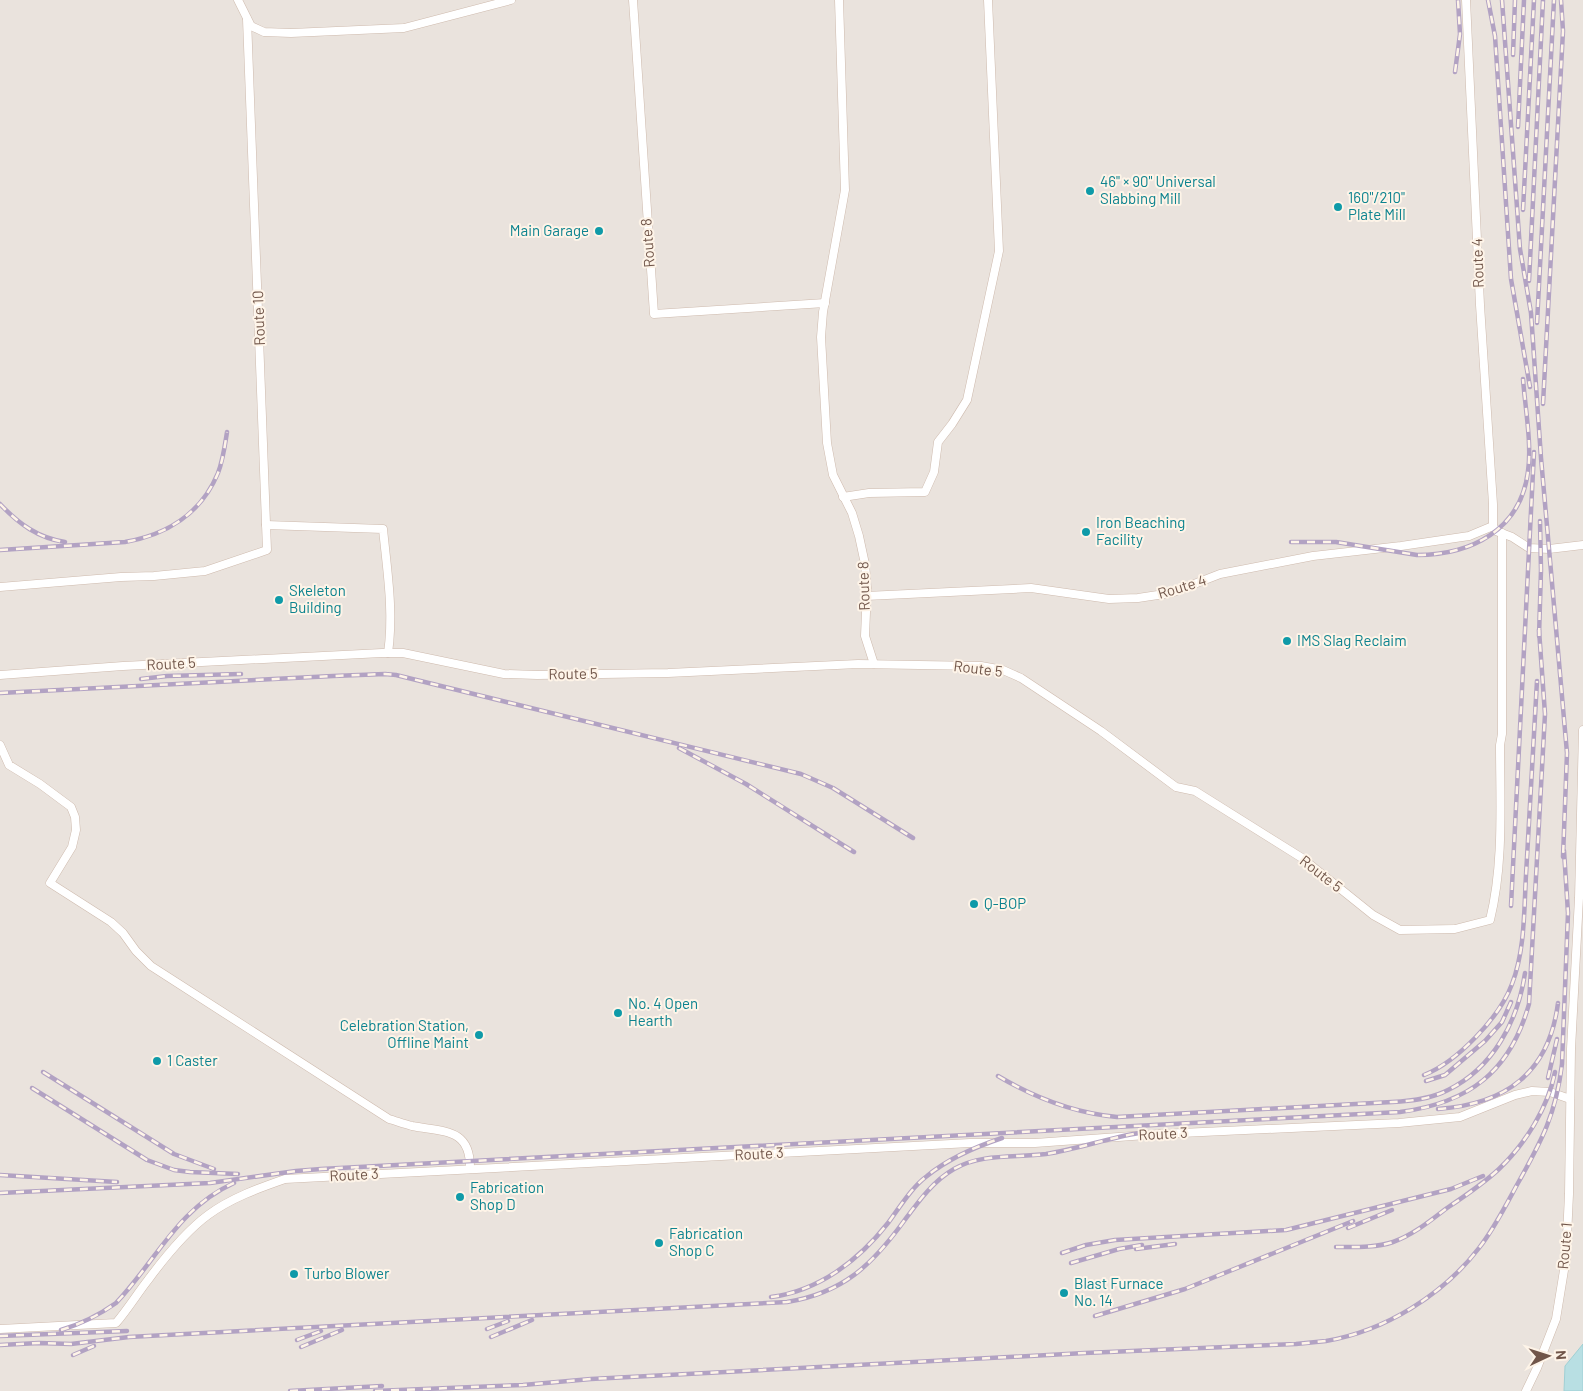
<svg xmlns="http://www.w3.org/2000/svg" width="1583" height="1391" viewBox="0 0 1583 1391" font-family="Barlow,sans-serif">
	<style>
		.industrial { fill: #eae3dd }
		.water { fill: #b8dfe3; stroke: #9fcfd4 }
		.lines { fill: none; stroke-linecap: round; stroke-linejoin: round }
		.street-casing { stroke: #cebaad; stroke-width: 9 }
		.street { stroke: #fff; stroke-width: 8 }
		.rail-casing { stroke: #b2a2c3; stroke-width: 4.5 }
		.rail { stroke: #fef4e8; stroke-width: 2.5; stroke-dasharray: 8; stroke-linecap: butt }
		.culture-dot { fill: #0f9aa8; stroke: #fef4e8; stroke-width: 2 }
		.labels { text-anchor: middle; stroke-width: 4; stroke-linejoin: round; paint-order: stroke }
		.culture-label { font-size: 15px; fill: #0d838f; stroke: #fef4e8; text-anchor: start }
		.street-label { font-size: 15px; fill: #71564a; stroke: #fef4e8 }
	</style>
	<rect width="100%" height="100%" fill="#fbf0e2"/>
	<path class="industrial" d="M0,0H1583V1344L1565,1366L1564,1391H0Z"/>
	<path class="water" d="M1583,1344V1391H1564L1565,1366Z"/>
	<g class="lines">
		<defs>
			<g id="street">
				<path d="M238,0L251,26L264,32L291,33L404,28L511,0"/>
				<path d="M633,0L654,314L825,303"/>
				<path d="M839,0L845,190L823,312L821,337L827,443L833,475L852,513L859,536L865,564L867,588L865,636L874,664"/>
				<path d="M1466,0L1480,305L1493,504V526L1496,531L1512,537L1529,548L1549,549L1583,545"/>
				<path d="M843,497L869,493L925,492L934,472L938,442L952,424L967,400L999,251L988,0"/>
				<path d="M266,525L383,529C387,570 394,612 388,653"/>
				<path d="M0,587L121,577L154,576L205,571L267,550L247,19"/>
				<path d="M866,596L1031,588L1109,599L1138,598L1171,593L1220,574L1313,556L1401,546L1469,536L1493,526"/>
				<path d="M0,675L123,666L382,653H403L504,674L537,675L668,673L858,664L981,666L1003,670L1021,678L1101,731L1176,787L1195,791L1302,858L1373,915L1400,930L1455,929L1490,920C1504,863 1500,803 1500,745L1502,734V533"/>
				<path d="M0,745L9,765L40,784L71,807L75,817L76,830L72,847L50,883L111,922L123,933L136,951L151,966L389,1119C396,1121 404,1124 412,1126C442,1132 471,1127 470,1169"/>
				<path d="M0,1329L116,1323C128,1309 137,1294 148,1280C165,1257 185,1232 208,1215C231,1198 259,1188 285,1179L970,1143H1035L1160,1134L1399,1123L1460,1117L1515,1095L1532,1091L1550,1092L1570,1099"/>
				<path d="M1526,1391L1537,1368L1556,1319L1566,1258L1569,1194L1571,1049L1579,898L1583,730"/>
			</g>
		</defs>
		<use href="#street" class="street-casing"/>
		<use href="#street" class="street"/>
		<defs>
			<g id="rail">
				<path d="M1488,0L1495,36L1511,279L1530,387"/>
				<path d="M1502,0L1520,249L1531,313L1541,458L1567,753L1563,857"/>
				<path d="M1513,55L1515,0"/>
				<path d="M1455,72L1460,34L1458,0"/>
				<path d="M1518,127L1524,0"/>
				<path d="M1523,210L1534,0"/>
				<path d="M1529,281L1543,0"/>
				<path d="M1537,323L1554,0"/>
				<path d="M1543,404L1563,31L1561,0"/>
				<path d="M0,504C19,524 38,538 65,542"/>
				<path d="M1291,542H1336L1417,555C1471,555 1521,530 1528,471C1532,445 1525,406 1523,379"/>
				<path d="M0,550L125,542C166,535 201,514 218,473C223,460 225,445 227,432"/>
				<path d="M1539,636L1541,570L1540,521"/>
				<path d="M141,679L167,676L241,674"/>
				<path d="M0,693L333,676L385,674L396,675L801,774L833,788L913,838"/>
				<path d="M679,748L746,784L854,852"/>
				<path d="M1511,906L1534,452"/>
				<path d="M43,1072L174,1154L214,1169"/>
				<path d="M1424,1075C1457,1062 1500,1017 1512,984C1525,950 1524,911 1526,875C1530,810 1533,745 1537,681"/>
				<path d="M998,1076C1035,1098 1074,1113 1117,1117L1392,1102C1411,1101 1431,1099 1448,1090C1493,1068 1518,1021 1525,973"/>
				<path d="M1548,1078L1557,1039"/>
				<path d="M1426,1081L1445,1075L1485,1041L1502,1022L1511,1002"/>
				<path d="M32,1088L147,1160L174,1170L190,1172L238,1174"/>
				<path d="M1438,1109C1506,1104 1549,1073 1558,1003"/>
				<path d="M0,1175L117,1182"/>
				<path d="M0,1193L210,1183L296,1171L321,1169L1400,1112C1469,1103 1510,1072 1529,1004L1545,714L1539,630"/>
				<path d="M1348,1228L1392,1210"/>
				<path d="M1336,1247C1354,1247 1375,1248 1393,1242C1413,1235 1430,1221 1447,1208C1465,1196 1483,1184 1499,1169C1525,1144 1548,1108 1555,1072"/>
				<path d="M1136,1249L1175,1244"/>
				<path d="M1062,1253L1086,1245L1115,1240L1286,1230L1451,1189L1483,1176"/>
				<path d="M1071,1263L1119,1249L1142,1245"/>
				<path d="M771,1297C819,1291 859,1260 888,1223C900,1207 911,1188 927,1176C949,1158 975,1147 1002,1138"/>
				<path d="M1095,1316L1185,1289L1353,1221"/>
				<path d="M487,1329L508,1321"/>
				<path d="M61,1330C81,1324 99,1315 116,1303C156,1261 178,1208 234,1183"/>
				<path d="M0,1336L127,1331"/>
				<path d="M491,1337L532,1320"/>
				<path d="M297,1340L321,1331"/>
				<path d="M0,1345L39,1343L71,1344L129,1337L787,1302C843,1293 872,1265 904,1221C918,1202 933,1181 954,1169C982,1153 1015,1158 1046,1154C1078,1149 1108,1138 1139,1133"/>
				<path d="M301,1347L342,1330"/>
				<path d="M73,1355L94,1346"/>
				<path d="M290,1391L382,1386"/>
				<path d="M375,1391L523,1385L591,1379L1085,1353L1296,1344C1306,1343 1316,1342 1326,1341C1385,1331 1443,1295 1479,1248C1494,1229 1506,1205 1518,1183C1542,1140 1556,1114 1562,1064L1568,913L1564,851"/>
			</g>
		</defs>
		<use href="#rail" class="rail-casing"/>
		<use href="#rail" class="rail"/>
	</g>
	<g class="culture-dot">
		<circle cx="1090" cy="191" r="5"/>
		<circle cx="1338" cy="207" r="5"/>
		<circle cx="599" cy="231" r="5"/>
		<circle cx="1086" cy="532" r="5"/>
		<circle cx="279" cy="600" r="5"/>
		<circle cx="1287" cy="641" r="5"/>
		<circle cx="974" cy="904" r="5"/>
		<circle cx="618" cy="1013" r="5"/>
		<circle cx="479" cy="1035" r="5"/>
		<circle cx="157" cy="1061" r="5"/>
		<circle cx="460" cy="1197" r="5"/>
		<circle cx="659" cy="1243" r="5"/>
		<circle cx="294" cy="1274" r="5"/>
		<circle cx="1064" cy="1293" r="5"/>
	</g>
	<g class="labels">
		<g class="culture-label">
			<text x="1100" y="187">46" × 90" Universal<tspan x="1100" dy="17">Slabbing Mill</tspan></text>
			<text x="1348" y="203">160"/210"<tspan x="1348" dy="17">Plate Mill</tspan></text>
			<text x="589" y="236" text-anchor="end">Main Garage</text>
			<text x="1096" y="528">Iron Beaching<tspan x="1096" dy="17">Facility</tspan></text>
			<text x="289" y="596">Skeleton<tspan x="289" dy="17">Building</tspan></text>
			<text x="1297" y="646">IMS Slag Reclaim</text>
			<text x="984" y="909">Q-BOP</text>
			<text x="628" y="1009">No. 4 Open<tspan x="628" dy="17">Hearth</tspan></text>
			<text x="469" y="1031" text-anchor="end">Celebration Station,<tspan x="469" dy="17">Offline Maint</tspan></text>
			<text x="167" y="1066">1 Caster</text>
			<text x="470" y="1193">Fabrication<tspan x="470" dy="17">Shop D</tspan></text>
			<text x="669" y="1239">Fabrication<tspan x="669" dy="17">Shop C</tspan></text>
			<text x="304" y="1279">Turbo Blower</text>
			<text x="1074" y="1289">Blast Furnace<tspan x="1074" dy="17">No. 14</tspan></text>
		</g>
		<g class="street-label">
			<text transform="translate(648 243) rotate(-94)" y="5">Route 8</text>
			<text transform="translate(1478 263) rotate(-92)" y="5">Route 4</text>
			<text transform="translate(259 318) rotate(-92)" y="5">Route 10</text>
			<text transform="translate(864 586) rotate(-92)" y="5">Route 8</text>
			<text transform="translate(1182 587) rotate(-17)" y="5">Route 4</text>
			<text transform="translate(171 664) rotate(-3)" y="5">Route 5</text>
			<text transform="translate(978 669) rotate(7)" y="5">Route 5</text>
			<text transform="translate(573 674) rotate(-1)" y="5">Route 5</text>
			<text transform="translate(1321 874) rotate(38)" y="5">Route 5</text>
			<text transform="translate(1163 1134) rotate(-3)" y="5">Route 3</text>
			<text transform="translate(759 1154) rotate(-3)" y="5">Route 3</text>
			<text transform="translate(354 1175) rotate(-3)" y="5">Route 3</text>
			<text transform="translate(1565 1246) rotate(-85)" y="5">Route 1</text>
		</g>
	</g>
	<g transform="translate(1548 1356) rotate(86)" stroke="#fef4e8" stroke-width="4" paint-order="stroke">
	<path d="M0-4L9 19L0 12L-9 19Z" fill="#71564a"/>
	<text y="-8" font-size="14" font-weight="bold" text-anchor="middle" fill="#71564a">N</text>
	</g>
</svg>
